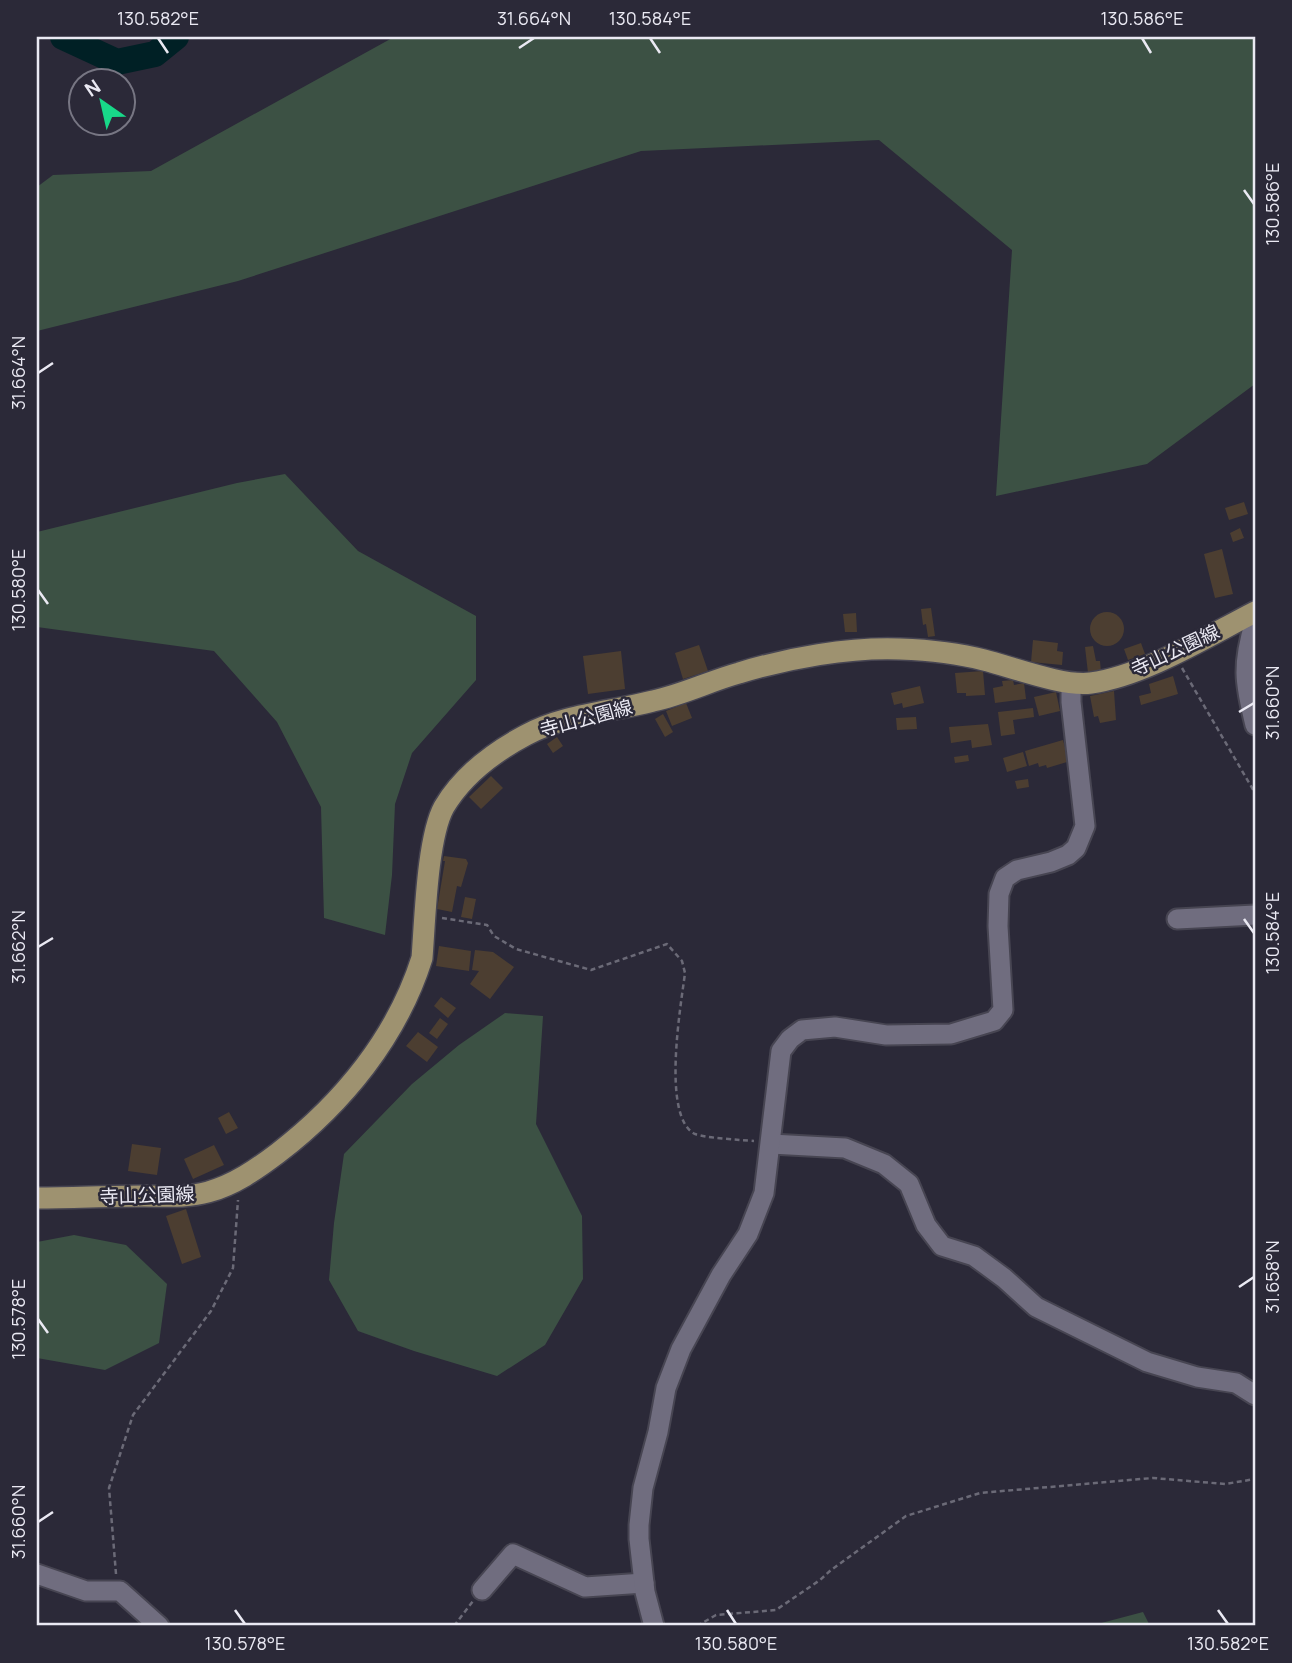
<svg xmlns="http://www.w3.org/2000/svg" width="1292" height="1663" viewBox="0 0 1292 1663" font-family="Manrope,'Noto Sans JP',sans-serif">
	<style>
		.green { fill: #3c5144 }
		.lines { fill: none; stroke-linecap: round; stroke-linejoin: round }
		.river { stroke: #002025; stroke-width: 26 }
		.building { fill: #4c3e31 }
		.minor-casing { stroke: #474552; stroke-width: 23 }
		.major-casing { stroke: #474552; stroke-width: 24 }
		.path { stroke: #6b6a77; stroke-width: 2.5; stroke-dasharray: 5 3.5; stroke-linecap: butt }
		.minor { stroke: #706d7f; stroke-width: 19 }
		.major { stroke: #9e9270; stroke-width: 21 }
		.ticks { fill: none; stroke: #eae9f3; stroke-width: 2.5 }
		.labels { text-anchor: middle; stroke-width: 5; stroke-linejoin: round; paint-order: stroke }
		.street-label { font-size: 19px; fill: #eae9f3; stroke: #2b2938 }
		.neatline { fill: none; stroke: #eae9f3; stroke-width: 2.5 }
		.ticks-label { font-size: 18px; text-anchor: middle; fill: #eae9f3 }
	</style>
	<rect width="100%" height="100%" fill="#2b2938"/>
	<g class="green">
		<path d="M394,37H1255V384L1147,464L996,496L1012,250L879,140L641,151L238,281L37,331V187L53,175L151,171Z"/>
		<path d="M285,474L358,551L476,616V680L412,753L395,804L392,875L385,935L324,918L321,807L277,722L214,651L37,627V532L237,483Z"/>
		<path d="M505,1013L543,1016L536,1124L582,1216L583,1279L545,1345L497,1376L414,1351L358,1331L329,1280L334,1223L344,1154L412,1084L459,1045Z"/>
		<path d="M74,1235L126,1245L167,1284L159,1343L105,1370L37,1358V1242Z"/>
		<path d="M1143,1612L1150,1626H1090Z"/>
	</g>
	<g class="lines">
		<path class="river" d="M63,37L117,62L155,54L176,37"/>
	</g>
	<g class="building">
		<path d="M1244,502L1248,514L1229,520L1225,508Z"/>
		<path d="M1240,528L1244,538L1233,542L1230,533Z"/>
		<path d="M1222,549L1233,594L1215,598L1204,554Z"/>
		<path d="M931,608L935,636L928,637L926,624L923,625L921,609Z"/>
		<circle cx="1107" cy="629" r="17"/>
		<path d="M856,613L857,632H845L843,614Z"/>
		<path d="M1033,640L1058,643L1057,651L1063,652L1062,665L1031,662Z"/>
		<path d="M1141,643L1145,654L1128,660L1124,649Z"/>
		<path d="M699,645L708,671L683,679L675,653Z"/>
		<path d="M1093,646L1096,661H1100L1101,672L1088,673L1085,647Z"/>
		<path d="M621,651L625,689L588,694L583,656Z"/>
		<path d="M983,671L985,695L966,696V693H957L955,673Z"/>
		<path d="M1173,676L1178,694L1141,705L1139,696L1151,693L1149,684Z"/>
		<path d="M1013,680L1014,685L1024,683L1026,699L995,703L993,688L1003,686L1002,681Z"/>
		<path d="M920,686L924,703L903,708L902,703L894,705L891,693Z"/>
		<path d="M1114,691L1116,720L1100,723L1098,716L1094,717L1090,696Z"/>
		<path d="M1056,692L1060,711L1039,716L1034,697Z"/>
		<path d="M686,703L692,718L672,726L666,711Z"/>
		<path d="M1033,708L1034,717L1013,720L1015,734L1001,736L998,712Z"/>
		<path d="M663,714L673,732L665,737L655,719Z"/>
		<path d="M916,717L917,729L897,730L896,718Z"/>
		<path d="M988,724L992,745L972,748L971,740L951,743L949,727Z"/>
		<path d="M557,737L563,746L553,753L547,744Z"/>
		<path d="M1063,740L1068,758L1066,759L1067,762L1047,768L1046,765L1039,767L1038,763L1029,766L1025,751Z"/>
		<path d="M1023,752L1027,766L1007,772L1003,758Z"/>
		<path d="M968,755L969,761L955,763L954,757Z"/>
		<path d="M491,776L503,788L481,809L469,797Z"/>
		<path d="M1028,779L1029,787L1017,789L1015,781Z"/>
		<path d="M444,856L466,859L468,863L461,887L457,886L452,912L437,909L445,861H443Z"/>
		<path d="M465,897L476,899L472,919L461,917Z"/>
		<path d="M439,946L471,951L469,971L436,966Z"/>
		<path d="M475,950L493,952L514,967L490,999L470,984L479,971L472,970Z"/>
		<path d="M441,997L456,1008L448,1018L434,1006Z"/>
		<path d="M440,1018L448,1024L437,1039L429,1033Z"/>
		<path d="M418,1032L438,1047L427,1062L406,1046Z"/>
		<path d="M229,1112L238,1128L226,1134L218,1118Z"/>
		<path d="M132,1144L161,1148L157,1175L128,1171Z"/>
		<path d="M214,1145L224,1165L193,1179L184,1159Z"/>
		<path d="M186,1209L201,1257L182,1264L166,1216Z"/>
	</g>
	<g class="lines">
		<defs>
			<g id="minor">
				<path d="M1255,621C1242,664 1244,681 1255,725"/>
				<path d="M1177,919L1255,915"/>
				<path d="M771,1144L845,1148L884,1164L909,1184L926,1225L942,1246L974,1256L1004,1278L1036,1307L1147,1362L1197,1377L1236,1383L1255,1395"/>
				<path d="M37,1574L86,1591H120L159,1626"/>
				<path d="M482,1590L513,1554L585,1587L644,1583"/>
				<path d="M654,1626L645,1592L639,1539V1525L643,1488L658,1432L666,1388L681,1349L721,1275L748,1234L764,1193L781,1051L790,1039L802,1030L835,1027L886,1035L951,1034L994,1021L1003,1010L998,926L999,894L1005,878L1017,870L1051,862L1068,855L1076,848L1085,826L1071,702V683"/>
			</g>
			<path id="major" d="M37,1198C72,1198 108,1196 144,1196C165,1196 187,1198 208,1192C234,1185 257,1169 278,1153C343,1103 397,1037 422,958C425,921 427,838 444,807C463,775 494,752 526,735C565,714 611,712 653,701C682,695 710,681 739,673C788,658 849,647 900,649C928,650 957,653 984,660C1012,667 1064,687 1091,683C1144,676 1208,636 1255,612"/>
		</defs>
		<use href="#minor" class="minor-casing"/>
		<use href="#major" class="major-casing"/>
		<g class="path">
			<path d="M1182,668L1255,793"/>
			<path d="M442,918L487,925L494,936L516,949L591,970L667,944L682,961L685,973C681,1005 661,1117 695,1134C705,1138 741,1140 754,1141"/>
			<path d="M116,1574L109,1488L133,1415L211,1311L233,1268L238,1200"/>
			<path d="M454,1626L473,1601"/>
			<path d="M697,1626L716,1615L776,1610L820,1580L831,1570L906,1516L980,1493L1153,1478L1225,1484L1255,1479"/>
		</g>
		<use href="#minor" class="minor"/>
		<use href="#major" class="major"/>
	</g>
	<path class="ticks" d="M158,38L168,53M650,38L660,53M1142,38L1151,53M519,48L534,38M1244,190L1254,204M38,373L53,363M38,590L48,604M1239,712L1254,703M1244,919L1254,933M38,947L53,938M1239,1287L1254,1277M38,1319L48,1333M38,1522L53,1512M235,1610L245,1624M727,1610L736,1624M1218,1610L1228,1624"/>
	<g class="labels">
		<g class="street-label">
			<text transform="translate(1175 650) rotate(-25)" y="7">寺山公園線</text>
			<text transform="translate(586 718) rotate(-15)" y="7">寺山公園線</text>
			<text transform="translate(147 1195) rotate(-2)" y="7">寺山公園線</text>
		</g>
	</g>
	<rect width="1292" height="1663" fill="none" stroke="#2b2938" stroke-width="77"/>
	<g transform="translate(102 102) rotate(326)"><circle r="33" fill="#2b2938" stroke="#777683" stroke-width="2"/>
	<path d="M0-5L12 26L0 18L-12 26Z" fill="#18d989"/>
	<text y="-10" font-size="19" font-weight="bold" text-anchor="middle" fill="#eae9f3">N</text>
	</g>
	<rect x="38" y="38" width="1216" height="1586" class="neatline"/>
	<g class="ticks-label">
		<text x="158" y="25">130.582°E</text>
		<text x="534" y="25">31.664°N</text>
		<text x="650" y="25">130.584°E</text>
		<text x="1142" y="25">130.586°E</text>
		<text transform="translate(1273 204) rotate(-90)" y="6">130.586°E</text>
		<text transform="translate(19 373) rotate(-90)" y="6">31.664°N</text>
		<text transform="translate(19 590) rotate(-90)" y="6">130.580°E</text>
		<text transform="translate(1273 703) rotate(-90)" y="6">31.660°N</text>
		<text transform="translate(1273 933) rotate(-90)" y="6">130.584°E</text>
		<text transform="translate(19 947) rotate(-90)" y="6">31.662°N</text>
		<text transform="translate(1273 1277) rotate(-90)" y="6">31.658°N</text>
		<text transform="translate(19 1319) rotate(-90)" y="6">130.578°E</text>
		<text transform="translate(19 1522) rotate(-90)" y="6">31.660°N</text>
		<text x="245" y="1650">130.578°E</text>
		<text x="736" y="1650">130.580°E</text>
		<text x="1228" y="1650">130.582°E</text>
	</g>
</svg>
